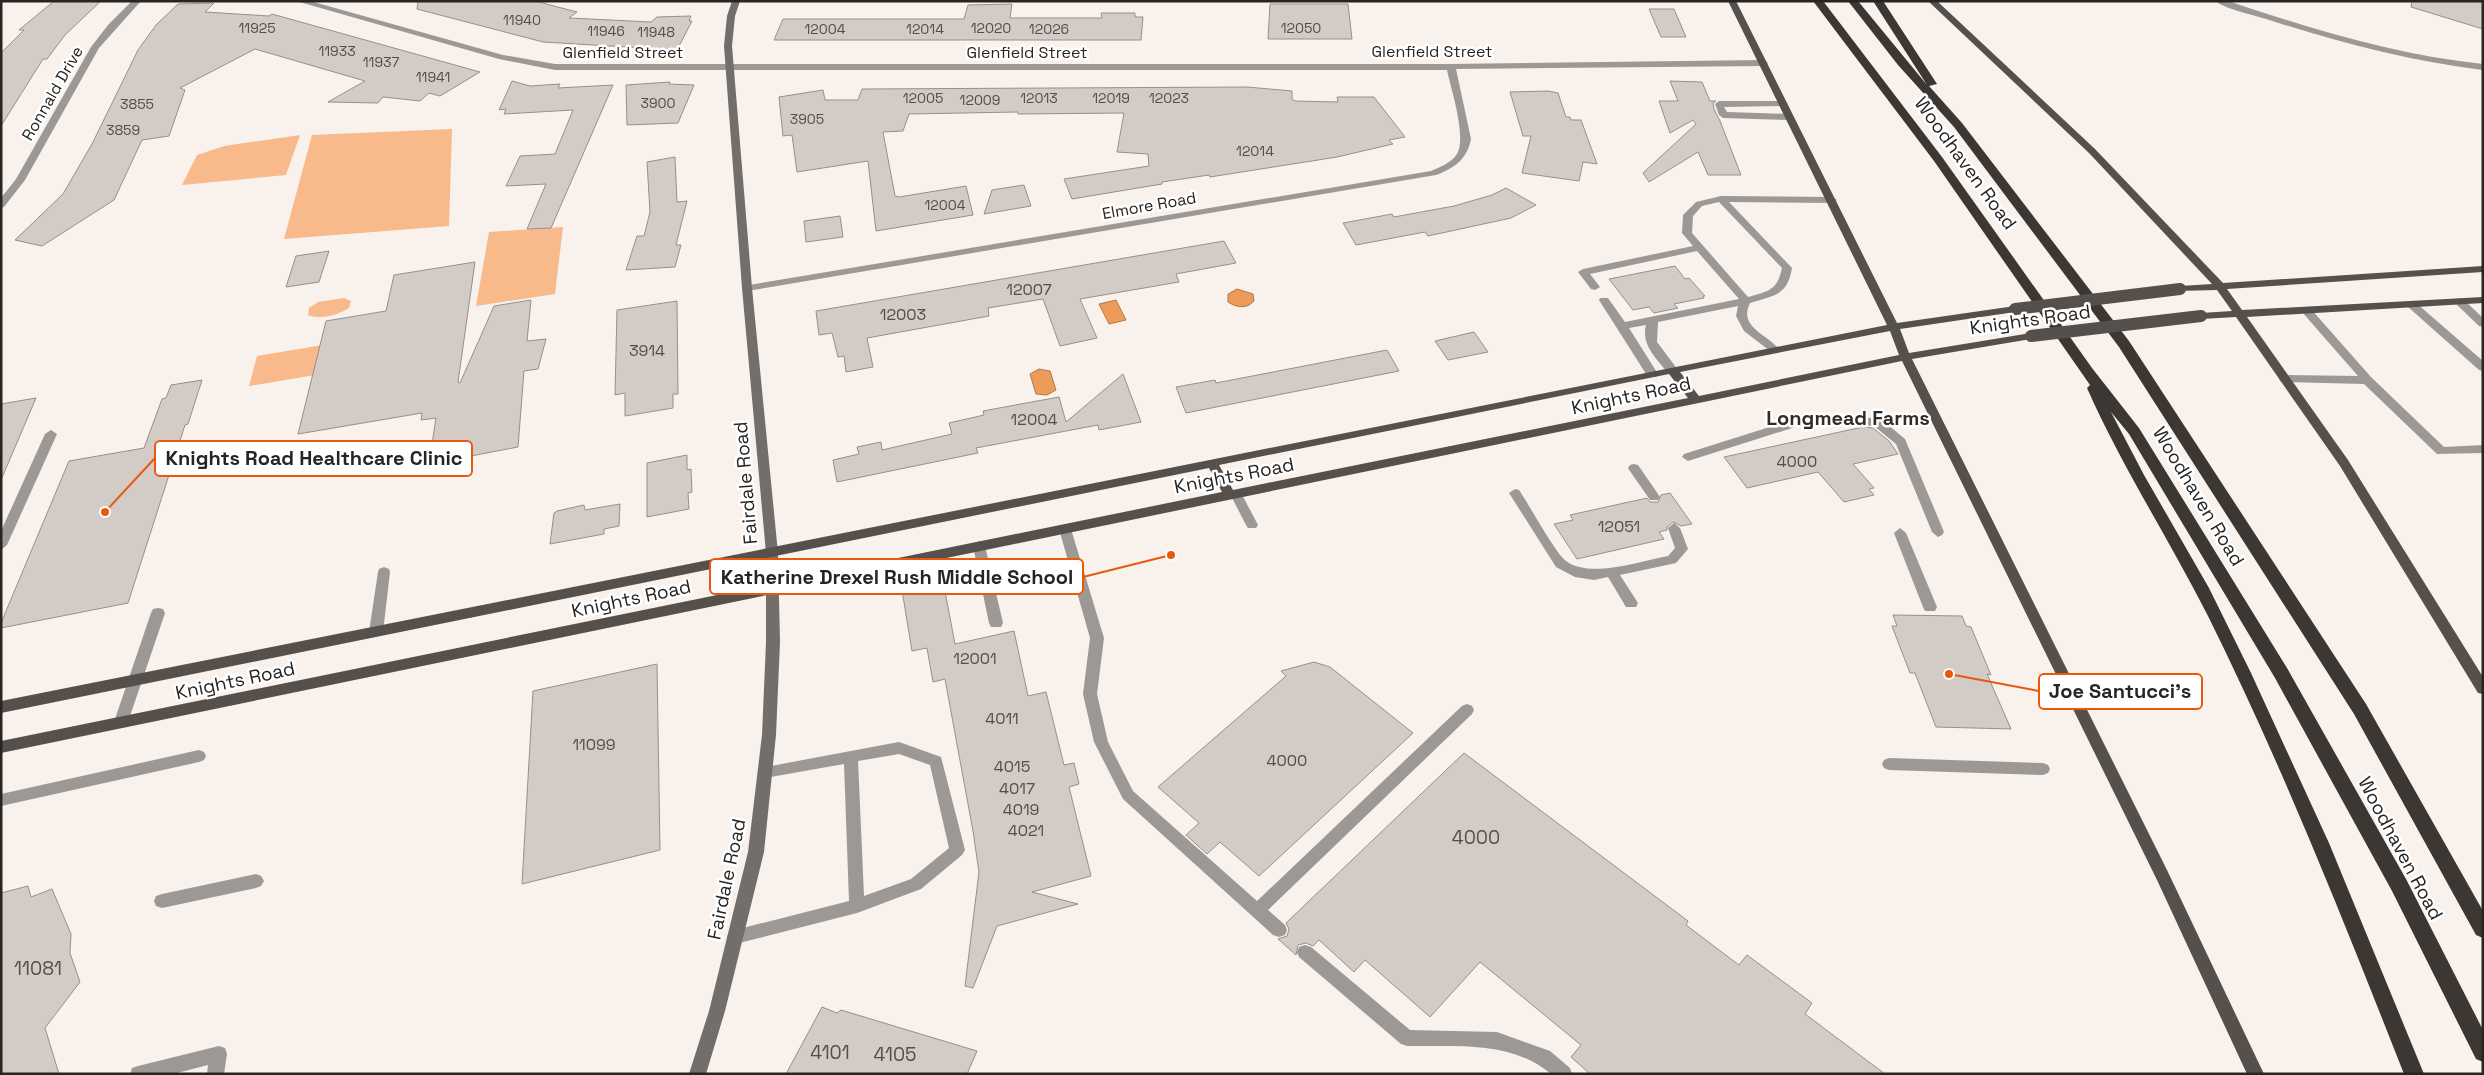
<svg xmlns="http://www.w3.org/2000/svg" width="2484" height="1075" viewBox="0 0 2484 1075" font-family="'Space Grotesk',sans-serif">
	<style>
		.green { fill: #f8ba8b }
		.water { fill: #ed9b59; stroke: #b27849 }
		.building { fill: #d2cbc6; stroke: #968f8b }
		.lines { fill: none; stroke-linecap: round; stroke-linejoin: round }
		.lane { fill: #9b9896; fill-rule: evenodd }
		.street { fill: #9b9896; fill-rule: evenodd }
		.secondary { fill: #726e6b; fill-rule: evenodd }
		.primary { fill: #55504c; fill-rule: evenodd }
		.highway { fill: #3c3733; fill-rule: evenodd }
		.primary-bridge { stroke: #55504c; stroke-width: 12 }
		.labels { text-anchor: middle; stroke-width: 5; stroke-linejoin: round; paint-order: stroke }
		.far-number-label { font-size: 14px; fill: #524e4c }
		.far-street-label { font-size: 16px; fill: #272523; stroke: #fff }
		.number-label { font-size: 16px; fill: #524e4c }
		.street-label { font-size: 19px; fill: #272523; stroke: #fff }
		.near-number-label { font-size: 19px; fill: #524e4c }
		.neighbourhood-label { font-size: 20px; font-weight: bold; fill: #312c29; stroke: #fff }
		.leader { fill: none; stroke: #e8590c; stroke-width: 2 }
		.callout-dot { fill: #e8590c; stroke: #fff; stroke-width: 2 }
		.callout { fill: #fff; stroke: #e8590c; stroke-width: 2 }
		.callout-label { font-size: 20px; text-anchor: middle; font-weight: bold; fill: #272523 }
	</style>
	<rect width="100%" height="100%" fill="#f8f1ec"/>
	<g class="green">
		<path d="M452,129L449,226L284,239L312,135Z"/>
		<path d="M300,135L286,175L182,185L197,155L224,146Z"/>
		<path d="M563,227L555,294L476,306L489,232Z"/>
		<path d="M344,298L351,301L349,308C338,315 320,320 308,315L309,308L318,302Z"/>
		<path d="M364,338L357,368L249,386L257,356Z"/>
	</g>
	<g class="water">
		<path d="M1237,289L1253,294L1254,301C1247,309 1237,308 1228,302V294Z"/>
		<path d="M1116,300L1126,320L1109,324L1099,304Z"/>
		<path d="M1039,369L1050,371L1056,390L1047,395L1036,394L1030,374Z"/>
	</g>
	<g class="building">
		<path d="M54,1H101L65,35L47,59H43L1,126V53L24,30H19Z"/>
		<path d="M418,1H535L577,12L569,18L651,22L657,17L691,16L689,21H692L677,50L543,42L417,9Z"/>
		<path d="M2412,1H2483V29L2411,7Z"/>
		<path d="M214,3L205,12L269,16L272,14L480,72L440,96L429,93L420,101L383,97L378,103L328,102L365,81L255,49L180,88L185,90L169,136L142,140L114,200L42,246L15,240L63,194L92,144L138,50L156,25L178,4Z"/>
		<path d="M1012,4L1010,18H1102L1101,13H1135V17H1143L1141,40H774L783,19H964L968,5Z"/>
		<path d="M1270,4H1348L1352,39H1268Z"/>
		<path d="M1649,9H1674L1686,37H1661Z"/>
		<path d="M512,81L530,86L560,84L558,88L613,85L551,228L527,229L546,184L506,186L520,156L555,154L573,110L504,114L506,109L499,110Z"/>
		<path d="M1670,81L1702,82L1710,101H1716L1713,103L1714,109L1720,121L1741,175H1708L1698,152L1649,182L1643,173L1696,124L1693,120L1670,133L1659,101H1678Z"/>
		<path d="M670,82L669,84L694,85L678,123L627,125L626,85Z"/>
		<path d="M1247,87L1292,91V99L1295,101L1338,102L1337,97H1374L1405,137L1389,140L1393,144L1337,157L1210,177L1209,175L1162,182V184L1072,199L1064,179L1149,166L1148,154L1117,152L1124,113L1018,114V112L909,114L903,131L883,132L895,196L899,197L966,186L973,215L876,231L868,161L797,172L792,135L783,136L779,97L823,90L825,100H858L862,89Z"/>
		<path d="M1548,91L1558,93L1566,117H1570L1571,120H1581L1597,164L1583,162L1579,181L1522,173L1531,136H1523L1510,92Z"/>
		<path d="M675,157L677,202L687,201L676,245H681L675,267L626,270L637,236H644L650,212L647,162Z"/>
		<path d="M1024,185L1031,206L984,214L992,190Z"/>
		<path d="M1506,188L1536,205L1511,218L1428,236L1425,232L1356,245L1343,223L1392,214L1394,217L1454,206L1492,195Z"/>
		<path d="M840,216L843,237L806,242L804,221Z"/>
		<path d="M1224,241L1236,263L1176,274L1179,282L1080,299L1097,338L1060,346L1043,299L988,308L989,316L867,338L873,367L846,372L844,356L838,357L832,333L819,335L816,311Z"/>
		<path d="M329,251L319,282L286,287L296,256Z"/>
		<path d="M475,262L458,382L460,383L494,306L531,300L527,341L546,339L538,369L524,371L518,447L429,464L436,418L421,420L422,413L298,434L326,321L386,311L394,275Z"/>
		<path d="M1675,266L1685,279L1689,278L1705,296H1703L1704,298L1674,304L1678,308L1654,313L1649,307L1633,310L1609,279Z"/>
		<path d="M677,301L678,394H673V408L625,416V393L615,395L617,310Z"/>
		<path d="M1474,332L1488,352L1448,360L1435,341Z"/>
		<path d="M1387,350L1399,371L1186,413L1176,387L1215,380L1216,383Z"/>
		<path d="M1123,374L1141,422L1099,430L1098,425L976,448L978,453L837,482L833,460L859,454L857,447L881,442L882,450L952,434L949,423L984,415L983,411L1059,397L1066,422Z"/>
		<path d="M202,380L188,424L185,425L128,603L1,628V623L69,461L144,448L162,399L166,398L171,385Z"/>
		<path d="M36,398L1,480V404Z"/>
		<path d="M1863,427L1873,428L1889,441L1898,454L1853,464L1874,488L1869,489L1874,495L1844,502L1818,472L1747,488L1724,457Z"/>
		<path d="M687,455V470L691,469L692,492L688,493L689,509L647,517V463Z"/>
		<path d="M1670,493L1692,524L1681,526L1673,522L1667,527V530L1659,532L1664,539L1577,559L1554,524L1573,520L1570,515L1647,498L1650,502H1658L1661,495Z"/>
		<path d="M620,504L619,526L604,529V534L550,544L554,513L557,511L584,505L585,510Z"/>
		<path d="M943,581L955,644L1014,631L1028,696L1046,692L1064,765L1074,763L1079,784L1069,787L1091,876L1032,892L1078,904L997,926L973,988L965,986L979,872L973,831L945,679L933,682L927,648L912,651L902,590Z"/>
		<path d="M1893,615L1962,616L1966,626L1971,627L1991,675L1987,674L2011,729L1936,727L1915,673H1910L1892,626H1897Z"/>
		<path d="M1314,662L1330,667L1413,733L1259,876L1220,842L1207,854L1186,835L1199,823L1158,787L1286,676L1281,671Z"/>
		<path d="M657,664L660,850L522,884L533,691Z"/>
		<path d="M1464,753L1688,921L1686,925L1739,965L1747,955L1812,1003L1805,1014L1885,1074H1590L1571,1057L1581,1045L1480,962L1430,1017L1365,960L1354,972L1319,940L1313,946L1306,943L1298,945L1296,955L1278,939L1287,936L1289,929L1286,923Z"/>
		<path d="M28,886L31,897L52,889L71,934L70,953L80,982L45,1028L59,1074H1V893Z"/>
		<path d="M822,1007L837,1013L841,1010L977,1051L967,1074H786Z"/>
	</g>
	<g class="lines">
		<g class="lane">
			<path d="M2215,1H2228C2312,29 2395,55 2483,64V70C2408,61 2337,42 2266,19C2250,14 2228,10 2215,1Z"/>
			<path d="M1719,101H1784L1788,104L1787,106L1724,107L1727,112L1790,114L1794,117L1790,120L1723,118L1719,115L1715,104Z"/>
			<path d="M1721,196L1832,197L1837,200L1832,203L1729,202L1792,268C1787,296 1775,295 1750,303C1738,327 1767,334 1779,349L1774,352L1770,351L1744,331L1736,316L1738,306L1658,322L1657,342L1678,370L1672,374L1668,373C1656,358 1641,345 1646,325L1629,328L1658,374L1656,377H1648L1599,300L1600,298H1608L1625,322L1739,299L1697,251L1590,274L1600,287L1595,290L1591,289L1578,272L1583,269L1693,246L1682,233L1683,215L1696,202ZM1719,202L1782,268C1777,291 1768,291 1748,297L1692,233L1693,216L1702,206Z"/>
			<path d="M2459,298L2463,299L2483,318V327L2479,326L2455,303L2454,301Z"/>
			<path d="M2411,301L2415,302L2483,361V371L2479,370L2407,306V302Z"/>
			<path d="M2306,307L2310,308L2371,377L2444,447L2483,445V453L2437,454L2364,384L2281,382L2279,379L2285,375L2358,376L2302,312V308Z"/>
			<path d="M1814,413L1881,419L1905,439L1944,532L1942,535L1938,537L1932,532L1896,444L1874,426L1814,421L1688,461L1682,457L1684,454Z"/>
			<path d="M51,430L57,434L7,545L1,550V531L45,434Z"/>
			<path d="M1634,464L1638,465L1658,494L1660,497L1658,500H1650L1630,471L1628,468L1630,465Z"/>
			<path d="M1515,489L1519,490C1528,503 1556,554 1566,561C1590,579 1640,561 1668,556L1675,548L1668,528L1674,523L1680,528L1688,549L1676,563L1620,575L1638,603L1636,607H1626L1608,577L1594,580L1575,577L1556,567L1509,493Z"/>
			<path d="M1236,490L1240,491L1258,525L1256,528H1248L1246,525L1230,494Z"/>
			<path d="M1065,524L1071,529L1104,638L1097,694L1108,742L1133,791L1257,901L1462,706L1467,704L1472,706L1474,710L1472,714L1268,910L1285,925L1287,930L1285,935L1279,937L1273,935L1123,799L1094,742L1083,694L1090,638L1059,529Z"/>
			<path d="M1900,528L1906,533L1937,607L1935,611H1925L1923,607L1894,533Z"/>
			<path d="M979,541L985,546L1003,623L1001,627H991L989,623L973,546Z"/>
			<path d="M384,567L389,569L390,572L383,632L381,636H371L369,632L378,572L379,569Z"/>
			<path d="M158,608L163,609L165,613L128,722L126,726L121,728L116,726L114,722L151,613L153,609Z"/>
			<path d="M899,742L941,757L965,850L962,855L921,889L857,913L735,944L729,942L727,937L729,932L735,930L849,901L844,764L765,778L760,776L758,772L760,768ZM899,754L930,765L949,848L911,879L864,896L858,761Z"/>
			<path d="M199,750L204,752L206,756L204,760L199,762L1,806V794Z"/>
			<path d="M1889,758L2043,763L2048,765L2050,769L2048,773L2043,775L1889,770L1884,768L1882,764L1884,760Z"/>
			<path d="M256,874L261,876L264,881L261,886L256,888L162,908L156,906L154,901L156,896L162,894Z"/>
			<path d="M1305,945L1311,947L1410,1030L1497,1032L1550,1051L1570,1068L1572,1074H1551C1511,1040 1455,1047 1407,1046L1401,1044L1299,957L1297,952L1299,947Z"/>
			<path d="M219,1046L225,1048L227,1054L224,1074H207L208,1065L173,1074H130L132,1068L138,1066Z"/>
		</g>
		<g class="street">
			<path d="M132,1H141L99,48L25,180L4,207L1,208V198L16,179L91,47L108,25Z"/>
			<path d="M296,1H310L503,55L555,64H1451L1764,60L1768,63L1764,66L1456,69L1471,139C1467,159 1455,168 1436,175L747,291L743,290V286L1431,171C1440,167 1451,163 1457,154C1467,137 1451,89 1447,70H555L499,59Z"/>
		</g>
		<path class="secondary" d="M732,1H740L735,16L732,46L752,288L778,553L780,642L776,735L764,852L725,1011L706,1074H689L709,1011L748,852L762,735L766,642V553L742,288L724,46L727,16Z"/>
		<g class="primary">
			<path d="M1728,1H1736L1897,323L2015,306L2020,309L2015,312L1900,329L1909,353L2031,333L2036,336L2031,339L1912,359L2167,870L2264,1074H2247L2157,880L1902,361L1,753V741L1222,492L1209,468L1,713V701L1887,325ZM1890,331L1899,355L1699,396L1680,372ZM1669,374L1688,398L1233,490L1219,465Z"/>
			<path d="M1928,1H1937L2095,149L2223,283L2483,266V272L2227,289L2242,310L2483,297V303L2247,317L2348,460L2483,677V694L2478,693L2340,466L2236,317L2201,319L2196,316L2201,313L2232,311L2217,290L2176,291L2175,289L2180,286L2212,284L2089,153Z"/>
		</g>
		<g class="highway">
			<path d="M1813,1H1823L1942,157L2092,368L2139,428L2287,668L2406,879L2483,1030V1062L2476,1059L2392,891L2275,678L2129,434L2111,412L2144,475L2209,588L2251,673L2329,843L2424,1074H2404C2343,919 2282,765 2208,616C2169,539 2122,467 2087,388L2090,385L1934,161Z"/>
			<path d="M1848,1H1858L1927,85L1873,1H1883L1937,84L1929,86L1962,123L2129,341L2366,704L2483,911V938L2476,935L2354,714L2119,347L1954,127L1898,65Z"/>
		</g>
		<g class="primary-bridge">
			<path d="M2015,309L2180,289"/>
			<path d="M2031,336L2201,316"/>
		</g>
	</g>
	<g class="labels">
		<g class="far-number-label">
			<text x="522" y="25">11940</text>
			<text x="257" y="33">11925</text>
			<text x="991" y="33">12020</text>
			<text x="1301" y="33">12050</text>
			<text x="825" y="34">12004</text>
			<text x="925" y="34">12014</text>
			<text x="1049" y="34">12026</text>
			<text x="606" y="36">11946</text>
			<text x="656" y="37">11948</text>
			<text x="337" y="56">11933</text>
			<text x="381" y="67">11937</text>
			<text x="433" y="82">11941</text>
			<text x="923" y="103">12005</text>
			<text x="1039" y="103">12013</text>
			<text x="1111" y="103">12019</text>
			<text x="1169" y="103">12023</text>
			<text x="980" y="105">12009</text>
			<text x="658" y="108">3900</text>
			<text x="137" y="109">3855</text>
			<text x="807" y="124">3905</text>
			<text x="123" y="135">3859</text>
			<text x="1255" y="156">12014</text>
			<text x="945" y="210">12004</text>
		</g>
		<g class="far-street-label">
			<text x="1432" y="57">Glenfield Street</text>
			<text x="623" y="58">Glenfield Street</text>
			<text x="1027" y="58">Glenfield Street</text>
			<text transform="translate(52 93) rotate(-60)" y="6">Ronnald Drive</text>
			<text transform="translate(1149 205) rotate(-10)" y="6">Elmore Road</text>
		</g>
		<g class="number-label">
			<text x="1029" y="295">12007</text>
			<text x="903" y="320">12003</text>
			<text x="647" y="356">3914</text>
			<text x="1034" y="425">12004</text>
			<text x="1797" y="467">4000</text>
			<text x="1619" y="532">12051</text>
			<text x="975" y="664">12001</text>
			<text x="1002" y="724">4011</text>
			<text x="594" y="750">11099</text>
			<text x="1287" y="766">4000</text>
			<text x="1012" y="772">4015</text>
			<text x="1017" y="794">4017</text>
			<text x="1021" y="815">4019</text>
			<text x="1026" y="836">4021</text>
		</g>
		<g class="street-label">
			<text transform="translate(1966 163) rotate(54)" y="7">Woodhaven Road</text>
			<text transform="translate(2030 319) rotate(-8)" y="7">Knights Road</text>
			<text transform="translate(1631 395) rotate(-12)" y="7">Knights Road</text>
			<text transform="translate(1234 475) rotate(-11)" y="7">Knights Road</text>
			<text transform="translate(745 483) rotate(-95)" y="7">Fairdale Road</text>
			<text transform="translate(2199 496) rotate(59)" y="7">Woodhaven Road</text>
			<text transform="translate(631 598) rotate(-12)" y="7">Knights Road</text>
			<text transform="translate(235 680) rotate(-12)" y="7">Knights Road</text>
			<text transform="translate(2401 848) rotate(62)" y="7">Woodhaven Road</text>
			<text transform="translate(726 879) rotate(-78)" y="7">Fairdale Road</text>
		</g>
		<g class="near-number-label">
			<text x="1476" y="844">4000</text>
			<text x="38" y="975">11081</text>
			<text x="830" y="1059">4101</text>
			<text x="895" y="1061">4105</text>
		</g>
		<g class="neighbourhood-label">
			<text x="1848" y="425">Longmead Farms</text>
		</g>
	</g>
	<path class="leader" d="M105 512L155 458M1171 555L1083 577M1949 674L2039 691"/>
	<g class="callout-dot">
		<circle cx="105" cy="512" r="5"/>
		<circle cx="1171" cy="555" r="5"/>
		<circle cx="1949" cy="674" r="5"/>
	</g>
	<g class="callout">
		<rect x="155" y="441" width="317" height="35" rx="5"/>
		<rect x="710" y="559" width="373" height="35" rx="5"/>
		<rect x="2039" y="674" width="163" height="35" rx="5"/>
	</g>
	<g class="callout-label">
		<text x="314" y="465">Knights Road Healthcare Clinic</text>
		<text x="897" y="584">Katherine Drexel Rush Middle School</text>
		<text x="2120" y="698">Joe Santucci's</text>
	</g>
	<rect width="2484" height="1075" fill="none" stroke="#272523" stroke-width="5"/>
</svg>
